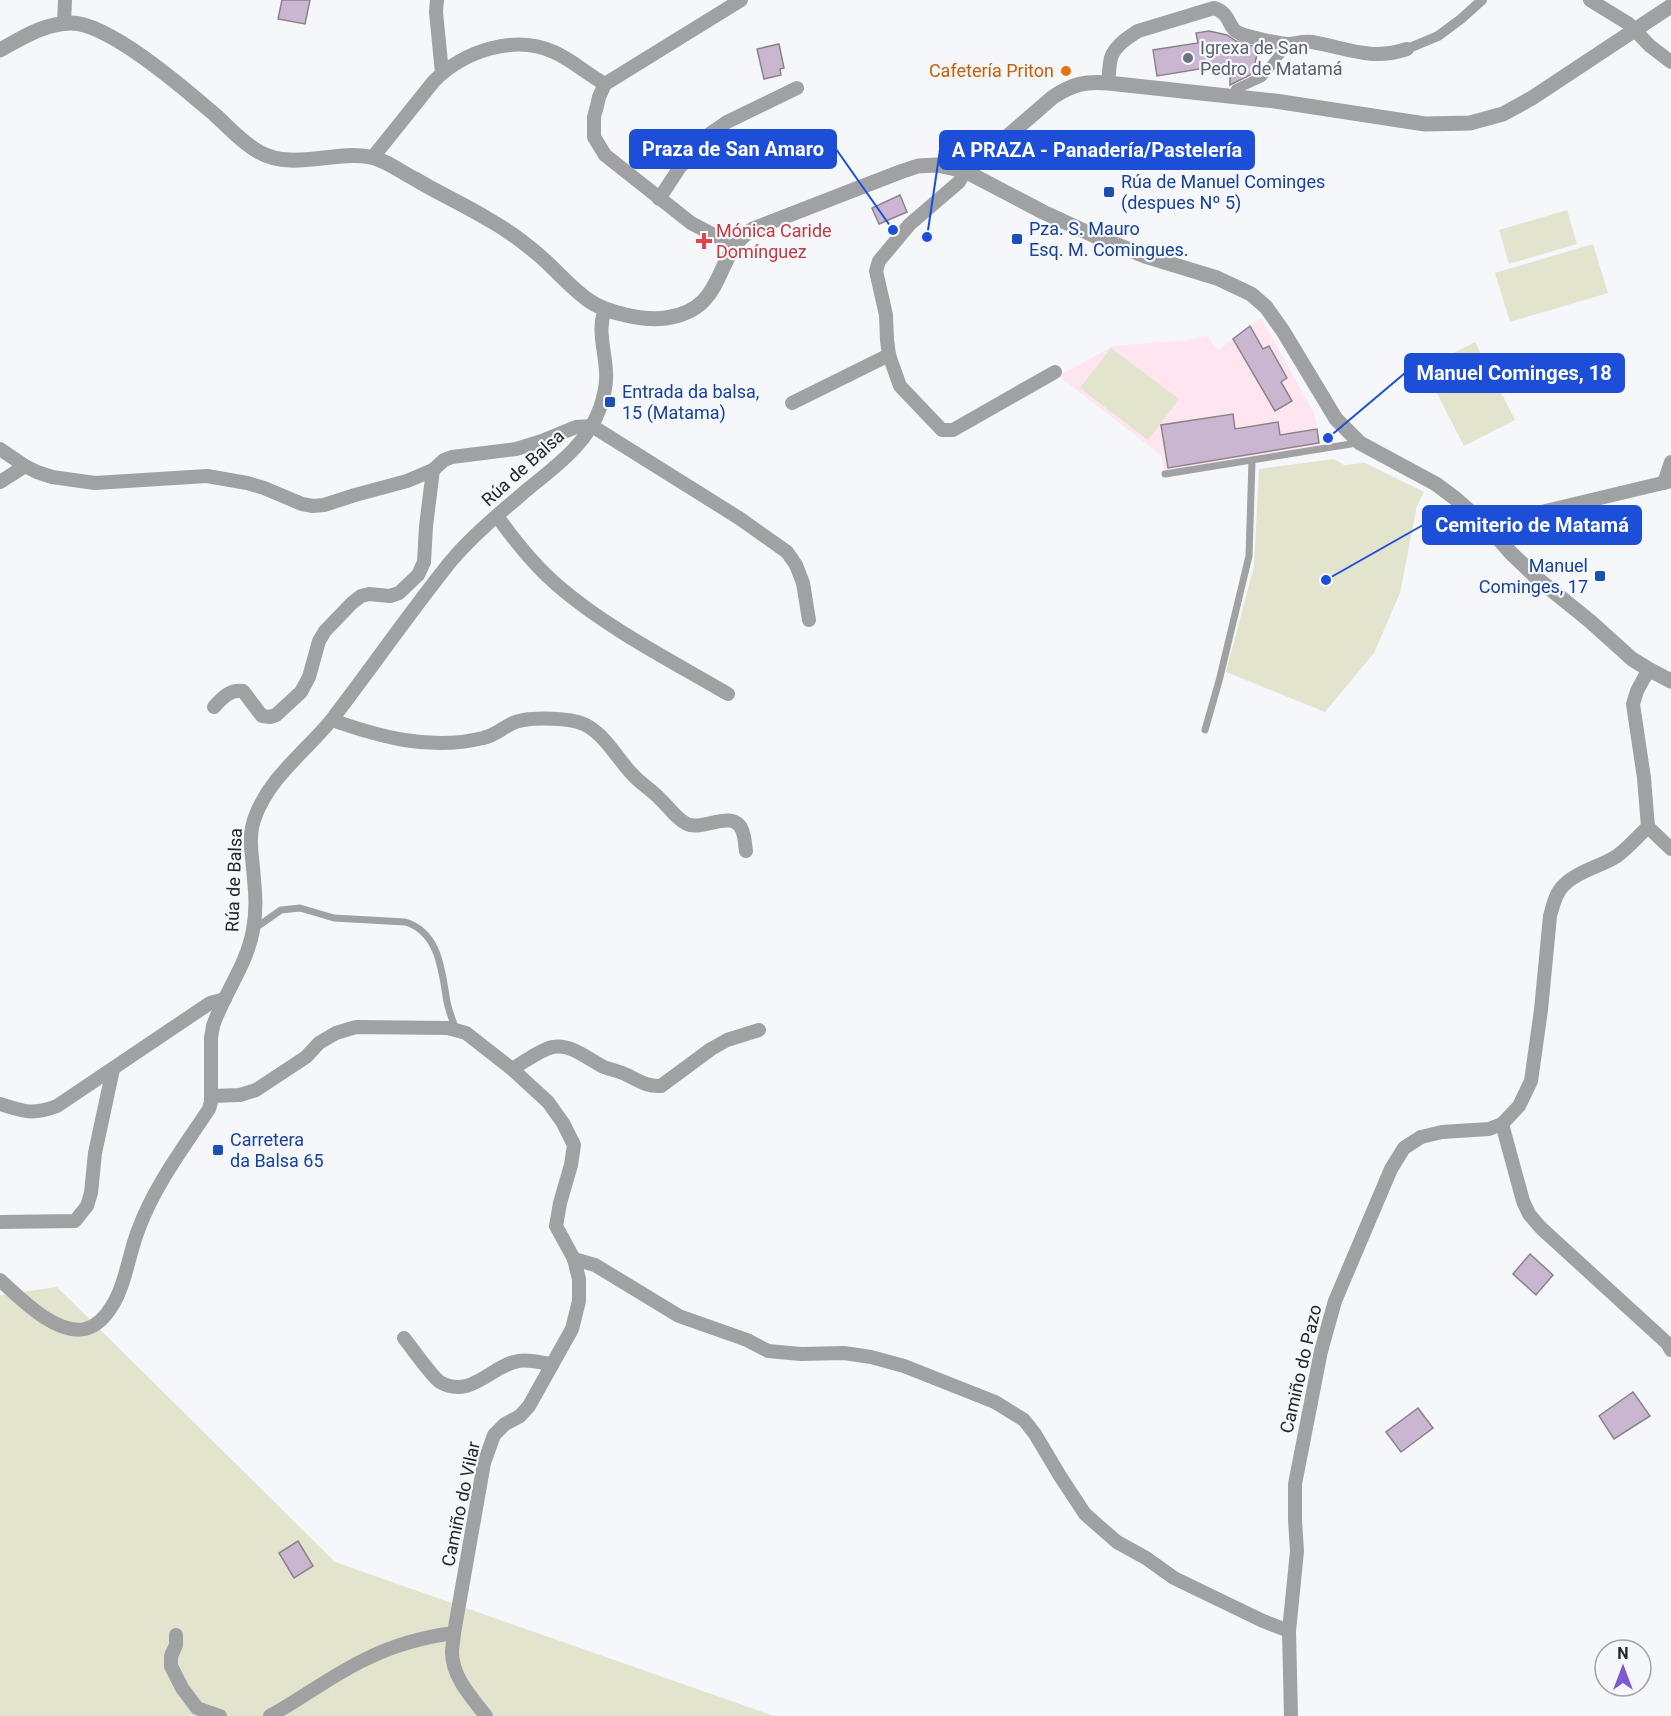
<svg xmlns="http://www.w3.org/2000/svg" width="1671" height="1716" viewBox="0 0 1671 1716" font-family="Roboto,sans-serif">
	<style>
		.education { fill: #fee5ef }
		.green { fill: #e2e4ce }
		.building { fill: #cbb6d2; stroke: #888588; stroke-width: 1.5 }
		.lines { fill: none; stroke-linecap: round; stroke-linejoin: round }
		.service { stroke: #a0a1a3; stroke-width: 7 }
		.pedestrian { stroke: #a0a1a3; stroke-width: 10 }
		.minor { stroke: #a0a1a3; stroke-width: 14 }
		.tertiary { stroke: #a0a1a3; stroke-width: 15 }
		.worship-dot { fill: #6b7280; stroke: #f5f7fb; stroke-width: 2 }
		.food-dot { fill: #e8710a; stroke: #f5f7fb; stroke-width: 2 }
		.transit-dot { fill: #1a4fb4; stroke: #f5f7fb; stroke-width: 2 }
		.health-dot { fill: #e0444e; stroke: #f5f7fb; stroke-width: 2 }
		.labels { text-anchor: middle; stroke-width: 4.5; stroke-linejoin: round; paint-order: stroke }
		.worship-label { font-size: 18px; fill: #5b616d; stroke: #f5f7fb; text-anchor: start }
		.food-label { font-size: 18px; fill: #c56008; stroke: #f5f7fb; text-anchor: end }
		.transit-label { font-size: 18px; fill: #164399; stroke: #f5f7fb; text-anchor: start }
		.health-label { font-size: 18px; fill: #be3a42; stroke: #f5f7fb; text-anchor: start }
		.street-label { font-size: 18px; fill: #262628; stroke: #f5f7fb }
		.leader { fill: none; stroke: #1d4ed8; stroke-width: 2 }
		.callout-dot { fill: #1d4ed8; stroke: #f5f7fb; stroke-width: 2 }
		.callout { fill: #1d4ed8; stroke: #1d4ed8; stroke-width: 2 }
		.callout-label { font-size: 20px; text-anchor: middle; font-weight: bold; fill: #fff }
	</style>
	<rect width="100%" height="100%" fill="#f5f7fb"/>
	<path class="education" d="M1261,318L1314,413L1320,445L1164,471L1162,456L1059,376L1113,346L1187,340L1208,336L1218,350Z"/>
	<g class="green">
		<path d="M1567,210L1577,244L1509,264L1499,230Z"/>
		<path d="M1593,244L1608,293L1510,322L1495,273Z"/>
		<path d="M1475,342L1515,420L1464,446L1424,368Z"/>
		<path d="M1111,348L1179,399L1148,440L1080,388Z"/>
		<path d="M1334,459L1344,465L1365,463L1424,492L1417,506L1400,593L1374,653L1325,712L1226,672L1254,566L1259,469Z"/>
		<path d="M57,1287L335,1562L774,1716H0V1295Z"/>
	</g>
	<g class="building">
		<path d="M282,0H310L305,24L278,19Z"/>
		<path d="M1209,31L1227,35L1236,41L1259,48L1252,74L1230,85V64L1157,76L1153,50L1198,43L1196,33Z"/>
		<path d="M779,44L784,68L780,69L781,75L764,79L757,49Z"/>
		<path d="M900,195L907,212L879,224L872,208Z"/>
		<path d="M1250,326L1263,349L1269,346L1287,378L1281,382L1292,401L1275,411L1233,339Z"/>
		<path d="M1233,414L1235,429L1278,422L1280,435L1317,429L1319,443L1168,468L1161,425Z"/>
		<path d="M1530,1254L1553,1275L1536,1295L1513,1274Z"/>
		<path d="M1633,1392L1650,1416L1614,1439L1599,1416Z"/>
		<path d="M1418,1408L1433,1428L1401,1452L1386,1432Z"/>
		<path d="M298,1541L313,1566L294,1578L279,1553Z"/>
	</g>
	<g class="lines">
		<g class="service">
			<path d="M1165,474L1357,443"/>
			<path d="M1205,730L1219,681L1249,556L1252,461"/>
			<path d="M255,928L281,910L300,908L334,918L405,922C440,932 442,973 447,1002C449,1012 453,1021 456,1030"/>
		</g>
		<g class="pedestrian">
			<path d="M1407,49L1438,36L1461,19L1482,0"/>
			<path d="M1234,97L1236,89L1262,77L1288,44"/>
		</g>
		<g class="minor">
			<path d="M437,0L436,12L442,73"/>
			<path d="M1590,0L1629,24L1650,46L1671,62"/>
			<path d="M64,23L65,0"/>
			<path d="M1108,83C1109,76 1109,70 1110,63C1111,48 1127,38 1138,31L1214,8C1232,14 1227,28 1239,33C1248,37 1281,44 1289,44C1297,43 1304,41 1312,42C1347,48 1371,61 1407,49"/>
			<path d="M373,157L434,81C464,51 514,34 554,52C572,60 587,74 605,84"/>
			<path d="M965,171L959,182L910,224L879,261L876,271L886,315L887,340L889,355L900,386L942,430H953L1055,372"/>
			<path d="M659,199L680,167L698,149L708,135L727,122L797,88"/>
			<path d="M735,246L691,223L605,155L594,137V117L597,106L599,97L605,84L741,0"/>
			<path d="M792,403L889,355"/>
			<path d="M0,449L25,466L37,472L52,477L95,483L207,476L247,483L264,488L302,504L313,506L324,505L355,495L407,481L433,470L444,460L452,457L516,449L542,441L576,427L592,426L739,518L787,552L796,565L803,583L809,620"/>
			<path d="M0,482L25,466"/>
			<path d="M1664,483L1671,462"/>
			<path d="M497,516C514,540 535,566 557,585C608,629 670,660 728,694"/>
			<path d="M1490,529L1512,519L1671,481"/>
			<path d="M214,707C222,698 230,689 243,691L262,716L270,717L276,715L301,692L309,677L319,641L325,631L352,603L361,596L369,594L390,596L399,593L418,575L424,562L426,526L433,470"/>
			<path d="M332,720C380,737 431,751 483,738C494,736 501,729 511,724C525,716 562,718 578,722C603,729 616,758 633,775C641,784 652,790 660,799C669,807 676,819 687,824C703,832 736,806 743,833C745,838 745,845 746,851"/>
			<path d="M1648,827L1671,849"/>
			<path d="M512,1069C523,1063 541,1049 553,1047C571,1043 589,1060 604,1067C612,1070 619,1071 627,1075C639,1081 648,1087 661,1086L711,1049L727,1040L759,1030"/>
			<path d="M212,1096L240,1095L256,1090L306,1057L319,1043L336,1033L356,1027L448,1028L466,1033L512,1069L548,1102L563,1123L574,1145L571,1165L560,1203L556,1226L574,1259L579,1279V1301L572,1329L529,1406L520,1416L505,1424L494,1435L484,1463L454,1633C454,1639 452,1646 452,1652C452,1677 472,1698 486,1716"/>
			<path d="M0,1104C24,1112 33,1115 57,1106L210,1003L225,999"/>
			<path d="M1502,1124L1523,1201L1529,1214L1541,1228L1656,1333L1667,1343L1671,1350"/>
			<path d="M0,1222L75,1221L87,1206L91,1193L95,1153L113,1069"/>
			<path d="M574,1259L595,1265L679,1316L747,1340L768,1351L801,1354L844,1353L871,1357L904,1366L995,1402L1024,1420L1035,1434L1060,1476L1085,1514L1117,1542L1146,1558L1174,1578L1263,1621L1289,1631"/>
			<path d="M0,1280C20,1298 55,1335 85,1329C97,1326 106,1316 112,1306C126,1284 129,1252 139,1228C155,1185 184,1147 209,1109L211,1102V1038L213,1026C224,993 247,965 253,930C256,914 256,896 254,880C253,858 247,838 255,817C270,776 307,751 333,718C373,666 410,612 451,561C474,534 501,512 528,489C556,466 588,443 600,408C604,396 607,384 606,372C605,349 597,331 605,309"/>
			<path d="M404,1338C411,1347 433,1378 440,1382C471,1400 493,1364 519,1361C529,1359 541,1363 552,1364"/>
			<path d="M176,1635V1645L171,1656V1666L182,1688L197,1708L220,1716"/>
			<path d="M270,1716C303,1698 332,1675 366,1659C394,1645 423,1637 454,1633"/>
			<path d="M1291,1716L1289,1631L1297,1551L1295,1520V1484L1321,1351L1335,1301L1391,1169L1404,1148L1421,1137L1442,1132L1489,1129L1502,1124L1519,1106L1531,1081L1541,1010L1550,916C1553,906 1555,894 1563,886C1577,871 1600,867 1617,856C1628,848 1638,836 1648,827L1644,778L1633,704L1637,691L1644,678L1650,670"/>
		</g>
		<g class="tertiary">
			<path d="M0,50C22,38 45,23 71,23C109,23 185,89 214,114C229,127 241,142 259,152C293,171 334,150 370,157C386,160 401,172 415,179C438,193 463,204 486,218C506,229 524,242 541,257C557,271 571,288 588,300C606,313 644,321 666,318C729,309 712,253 753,229L900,172L918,166L937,165L965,171L1043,212L1095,236L1145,256L1217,278L1251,294L1266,307L1283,331L1336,419L1360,443L1436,484L1456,499L1490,529L1511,553L1538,579L1591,622L1632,659L1650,670L1671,681"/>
			<path d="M965,171L972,167L1053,97C1073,84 1085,81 1108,83L1275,101L1425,124L1470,123L1503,114L1532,98L1671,6"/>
		</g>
	</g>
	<circle class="worship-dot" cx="1188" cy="58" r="6"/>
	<circle class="food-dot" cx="1066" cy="71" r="6"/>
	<g class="transit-dot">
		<rect x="1103" y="186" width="12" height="12" rx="3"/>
		<rect x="1011" y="233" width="12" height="12" rx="3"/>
		<rect x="604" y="396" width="12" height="12" rx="3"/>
		<rect x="1594" y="570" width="12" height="12" rx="3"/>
		<rect x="212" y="1144" width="12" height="12" rx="3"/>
	</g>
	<path class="health-dot" d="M701 232h6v6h6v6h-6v6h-6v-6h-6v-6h6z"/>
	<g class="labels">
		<g class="worship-label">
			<text x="1200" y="54">Igrexa de San<tspan x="1200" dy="21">Pedro de Matamá</tspan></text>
		</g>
		<g class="food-label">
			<text x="1054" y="77">Cafetería Priton</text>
		</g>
		<g class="transit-label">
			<text x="1121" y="188">Rúa de Manuel Cominges<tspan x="1121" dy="21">(despues Nº 5)</tspan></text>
			<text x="1029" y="235">Pza. S. Mauro<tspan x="1029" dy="21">Esq. M. Comingues.</tspan></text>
			<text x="622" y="398">Entrada da balsa,<tspan x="622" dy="21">15 (Matama)</tspan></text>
			<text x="1588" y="572" text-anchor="end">Manuel<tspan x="1588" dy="21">Cominges, 17</tspan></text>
			<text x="230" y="1146">Carretera<tspan x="230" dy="21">da Balsa 65</tspan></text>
		</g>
		<g class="health-label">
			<text x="716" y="237">Mónica Caride<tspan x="716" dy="21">Domínguez</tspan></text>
		</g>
		<g class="street-label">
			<text transform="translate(523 468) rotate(-42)" y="6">Rúa de Balsa</text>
			<text transform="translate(234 880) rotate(-88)" y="6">Rúa de Balsa</text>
			<text transform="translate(1301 1369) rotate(-77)" y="6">Camiño do Pazo</text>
			<text transform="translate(461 1504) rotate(-78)" y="6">Camiño do Vilar</text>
		</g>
	</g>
	<path class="leader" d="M893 230L836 149M927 237L940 150M1328 438L1405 373M1326 580L1423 525"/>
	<g class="callout-dot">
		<circle cx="893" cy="230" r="6"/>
		<circle cx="927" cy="237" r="6"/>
		<circle cx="1328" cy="438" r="6"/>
		<circle cx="1326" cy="580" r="6"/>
	</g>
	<g class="callout">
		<rect x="630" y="130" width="206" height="38" rx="6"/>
		<rect x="940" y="131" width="314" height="38" rx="6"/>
		<rect x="1405" y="354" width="219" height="38" rx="6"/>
		<rect x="1423" y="506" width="218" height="38" rx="6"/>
	</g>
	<g class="callout-label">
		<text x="733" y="156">Praza de San Amaro</text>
		<text x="1097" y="157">A PRAZA - Panadería/Pastelería</text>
		<text x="1514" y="380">Manuel Cominges, 18</text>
		<text x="1532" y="532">Cemiterio de Matamá</text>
	</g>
	<g transform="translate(1623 1668)"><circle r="28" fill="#f5f7fb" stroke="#a2a3a7" stroke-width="1.5"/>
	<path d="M0-4.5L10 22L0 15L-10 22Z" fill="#7d5ad4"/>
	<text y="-9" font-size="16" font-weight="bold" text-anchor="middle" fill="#262628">N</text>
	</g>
</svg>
